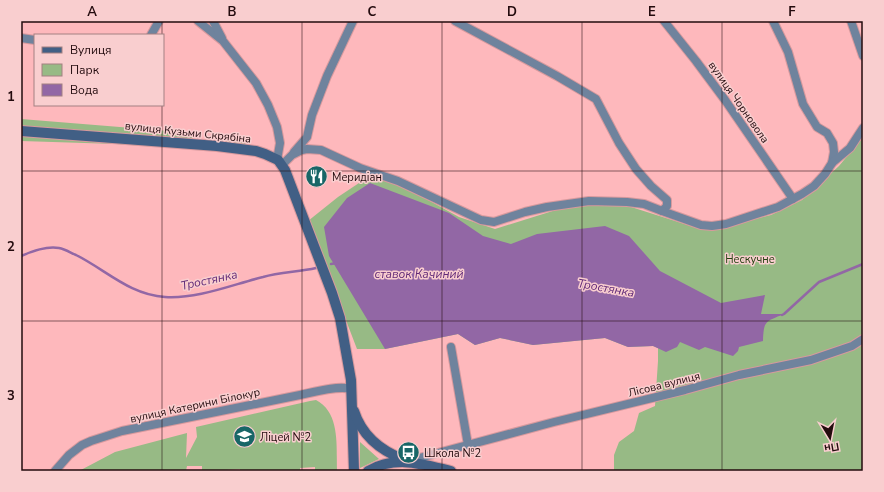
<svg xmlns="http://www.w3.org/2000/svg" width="884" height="492" viewBox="0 0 884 492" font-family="'Nunito Sans',sans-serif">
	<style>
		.green { fill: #97ba85 }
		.water { fill: #9267a5 }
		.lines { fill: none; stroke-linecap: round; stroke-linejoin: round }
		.stream { stroke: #9267a5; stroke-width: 2.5 }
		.street-casing { stroke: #d7999d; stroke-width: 10 }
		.secondary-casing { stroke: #d7999d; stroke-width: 12 }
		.street { stroke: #6f839d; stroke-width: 8 }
		.secondary { stroke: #415f85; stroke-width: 10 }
		.grid { fill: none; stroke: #230b0e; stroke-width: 1; stroke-opacity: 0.55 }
		.labels { text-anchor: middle; stroke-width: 3; stroke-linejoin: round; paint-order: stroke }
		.street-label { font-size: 11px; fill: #230b0e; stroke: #f9cecf }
		.poi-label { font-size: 11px; fill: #230b0e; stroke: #f9cecf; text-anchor: start }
		.park-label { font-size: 11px; fill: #234010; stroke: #f9cecf }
		.water-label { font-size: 12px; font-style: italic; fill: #622b78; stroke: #f9cecf }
		.neatline { fill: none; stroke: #230b0e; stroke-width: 1.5 }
		.grid-label { font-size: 13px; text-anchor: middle; font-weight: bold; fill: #230b0e }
	</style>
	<rect width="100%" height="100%" fill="#feb8bc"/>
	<g class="green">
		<path d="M21,119L194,133L193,141L21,127Z"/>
		<path d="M21,135L203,150L116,144L21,141Z"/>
		<path d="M219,135L246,138L245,146L218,143Z"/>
		<path d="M863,137V471H614V455L619,442L634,431L639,413L655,406L658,361V348L653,346L628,347L605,338L533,345L500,338L475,345L458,334L385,349H357L308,221L338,197L365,179L388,178L459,217L495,229L575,204L628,206L694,227L714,229L771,215L802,200L839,166Z"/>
		<path d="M316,400C341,413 336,448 337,471H315V467L300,468V470L240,471V469L225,470V471H202V466H187L186,471H79L115,452L187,433L186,458L197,437L196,427L310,401Z"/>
		<path d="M360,442L379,459L360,468Z"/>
	</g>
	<path class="water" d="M370,183L449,213L483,236L511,244L537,234L605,226L629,236L660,271L721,303L765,295L761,314H784C765,322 764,320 763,341L739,347L738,351L733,356L705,347L699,350L680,342L677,347L666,352L653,346L628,347L605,338L533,345L500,338L475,345L458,334L385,349L329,256L324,227L347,198Z"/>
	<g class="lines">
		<g class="stream">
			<path d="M21,256C33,251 46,246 59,248C65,249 71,253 76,255C106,270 130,295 165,297C198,299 231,285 263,277C280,272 299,272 316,268"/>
			<path d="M331,264L337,263"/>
			<path d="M782,315L784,314L819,282L863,264"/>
		</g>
		<defs>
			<g id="street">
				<path d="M198,21L223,41L256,83L268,105L277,127L280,143L277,160"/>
				<path d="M213,21L222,38"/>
				<path d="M664,21L696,61L725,100L793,199"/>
				<path d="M773,21L788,52L803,104L817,127L827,133L833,143L834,152L832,163"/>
				<path d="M851,21L863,56"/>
				<path d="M151,35L159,21"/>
				<path d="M21,38L35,40"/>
				<path d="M294,152L307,137L312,115L327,76L353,21"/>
				<path d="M282,165L292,155L302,150L307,149L321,150L360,168L398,181L481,220L494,222L525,212L547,207L589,201L627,202L644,204L662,211L667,206V200L651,186L636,169L619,143L596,99L557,76L455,21"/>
				<path d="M662,211L701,225L712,226L726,224L778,207L802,194L814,186L825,174L832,163L850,148L863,128"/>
				<path d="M451,347L468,445"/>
				<path d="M408,461L554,422L685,390L739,375L811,360L852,346L863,339"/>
				<path d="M55,471L69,455L82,445L91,441L122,431L300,395C314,392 338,385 351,389"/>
			</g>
			<g id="secondary">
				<path d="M21,131L217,146L256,151L265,154L278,160L285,170L332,293L340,318L351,380L354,471"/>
				<path d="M354,411C362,436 381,451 405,460"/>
				<path d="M368,471C396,455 422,464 451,471"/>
			</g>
		</defs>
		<use href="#street" class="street-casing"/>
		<use href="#secondary" class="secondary-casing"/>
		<use href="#street" class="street"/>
		<use href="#secondary" class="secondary"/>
	</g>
	<path class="grid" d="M162,21V35M302,21V471M442,21V471M582,21V471M722,21V471M162,105V471M21,171H863M21,321H863"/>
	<defs>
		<symbol id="restaurant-disc" viewBox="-11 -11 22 22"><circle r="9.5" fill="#186667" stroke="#f9cecf"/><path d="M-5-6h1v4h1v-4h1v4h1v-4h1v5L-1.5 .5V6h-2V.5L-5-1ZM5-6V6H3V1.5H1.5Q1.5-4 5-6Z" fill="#fff"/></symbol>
		<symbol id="school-disc" viewBox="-11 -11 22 22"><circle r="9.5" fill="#186667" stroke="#f9cecf"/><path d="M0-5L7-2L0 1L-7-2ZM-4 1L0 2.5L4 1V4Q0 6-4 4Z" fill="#fff"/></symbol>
		<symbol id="bus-disc" viewBox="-11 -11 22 22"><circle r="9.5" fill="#186667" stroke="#f9cecf"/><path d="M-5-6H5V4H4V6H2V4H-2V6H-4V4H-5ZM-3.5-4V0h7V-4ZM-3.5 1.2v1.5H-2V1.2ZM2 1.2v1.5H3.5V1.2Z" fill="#fff"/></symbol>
	</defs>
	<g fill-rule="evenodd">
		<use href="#restaurant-disc" x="304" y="164" width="25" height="25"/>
		<use href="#school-disc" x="232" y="424" width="25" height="25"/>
		<use href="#bus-disc" x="396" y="440" width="25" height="25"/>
	</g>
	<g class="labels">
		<g class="street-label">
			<text transform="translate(739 102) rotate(55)" y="4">вулиця Чорновола</text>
			<text transform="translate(188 132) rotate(6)" y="4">вулиця Кузьми Скрябіна</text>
			<text transform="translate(664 384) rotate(-14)" y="4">Лісова вулиця</text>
			<text transform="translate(195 405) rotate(-12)" y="4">вулиця Катерини Білокур</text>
		</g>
		<g class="poi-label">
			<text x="332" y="181">Меридіан</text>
			<text x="260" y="441">Ліцей №2</text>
			<text x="424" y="457">Школа №2</text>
		</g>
		<g class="park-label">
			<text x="750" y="263">Нескучне</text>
		</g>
		<g class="water-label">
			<text x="419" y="278">ставок Качиний</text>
			<text transform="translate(209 280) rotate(-12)" y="4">Тростянка</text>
			<text transform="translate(606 288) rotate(10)" y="4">Тростянка</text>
		</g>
	</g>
	<rect width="884" height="492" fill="none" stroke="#f9cecf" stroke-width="44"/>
	<rect x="34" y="34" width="130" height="72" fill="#f9cecf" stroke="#a38082"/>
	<rect x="42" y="47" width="20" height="6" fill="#415f85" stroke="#a38082"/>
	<text x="70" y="54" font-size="12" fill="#230b0e">Вулиця</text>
	<rect x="42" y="64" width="20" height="12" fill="#97ba85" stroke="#a38082"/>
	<text x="70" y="74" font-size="12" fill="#230b0e">Парк</text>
	<rect x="42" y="84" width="20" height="12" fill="#9267a5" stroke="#a38082"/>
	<text x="70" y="94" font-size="12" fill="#230b0e">Вода</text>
	<g transform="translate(830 438) rotate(170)" stroke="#f9cecf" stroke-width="3" paint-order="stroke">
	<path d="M0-3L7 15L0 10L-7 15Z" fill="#230b0e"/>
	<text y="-6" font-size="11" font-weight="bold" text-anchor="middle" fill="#230b0e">Пн</text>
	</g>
	<rect x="22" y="22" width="840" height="448" class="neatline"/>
	<g class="grid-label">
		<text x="92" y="16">A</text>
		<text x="232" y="16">B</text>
		<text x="372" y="16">C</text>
		<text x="512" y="16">D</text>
		<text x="652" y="16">E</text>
		<text x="792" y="16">F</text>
		<text x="11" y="101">1</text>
		<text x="11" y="251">2</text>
		<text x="11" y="400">3</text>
	</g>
</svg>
